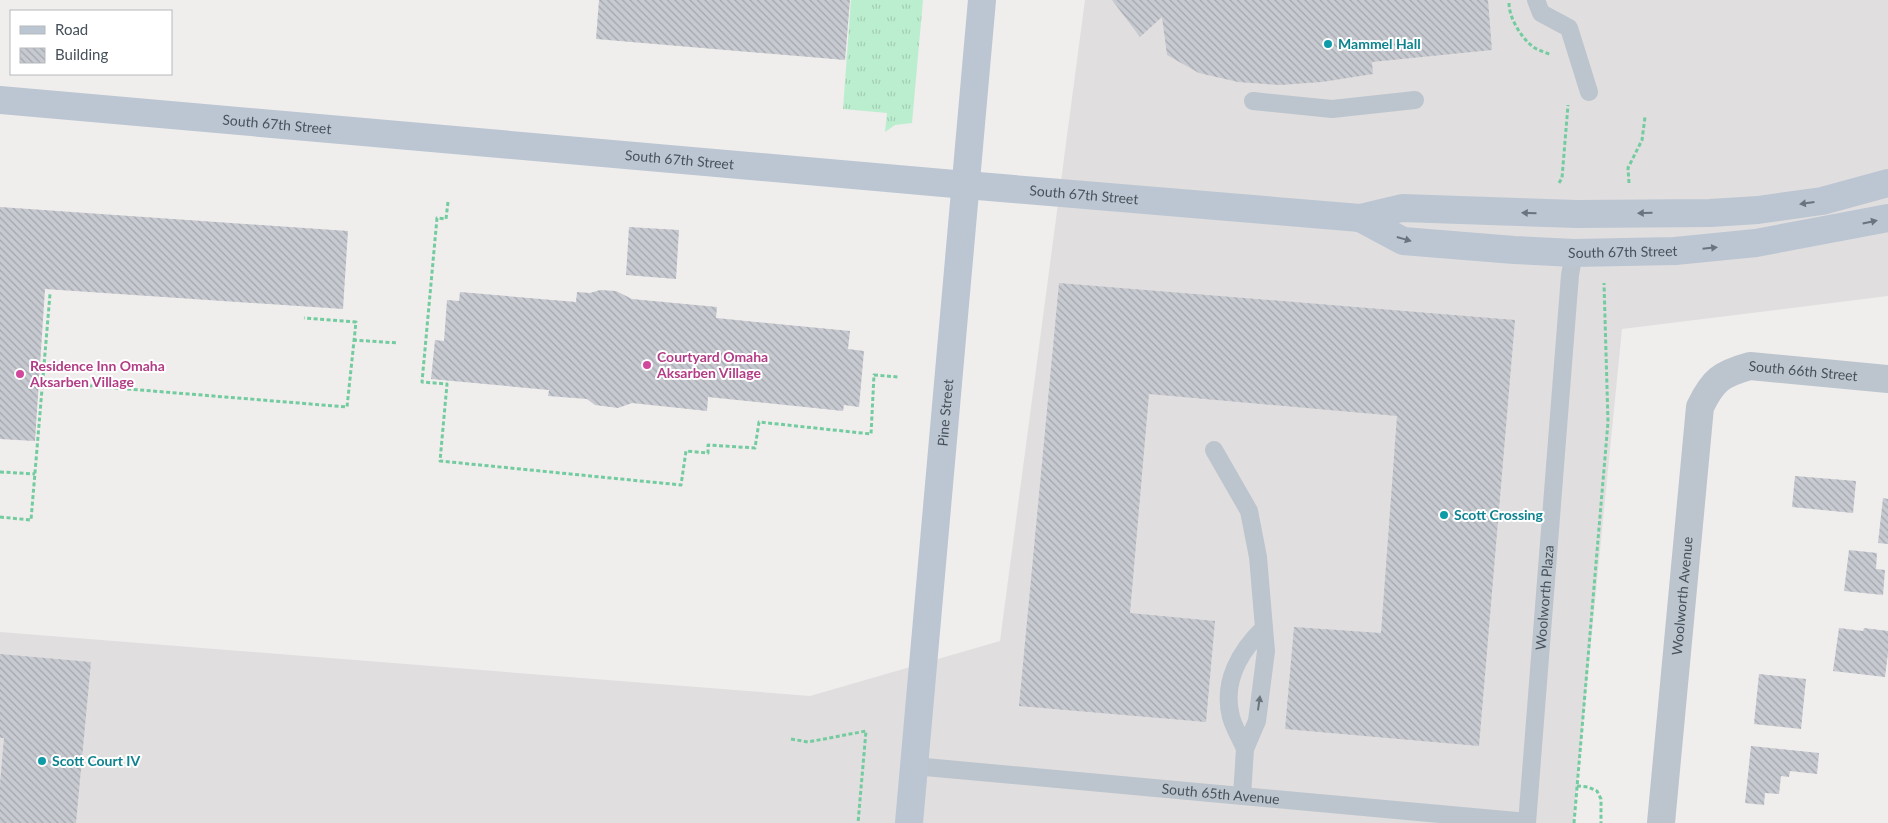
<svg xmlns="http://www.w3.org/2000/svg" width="1888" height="823" viewBox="0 0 1888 823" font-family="Lato,sans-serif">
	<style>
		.education { fill: #e1dedf }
		.grass { fill: url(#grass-tufts) }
		.building { fill: url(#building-back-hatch) }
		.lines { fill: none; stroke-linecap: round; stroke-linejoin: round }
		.path { stroke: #73cc9f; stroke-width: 3; stroke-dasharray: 4 2.5; stroke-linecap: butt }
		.lane { stroke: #bcc5cd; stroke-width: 18 }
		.street { stroke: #bcc5cd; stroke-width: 28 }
		.secondary { stroke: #bbc6d2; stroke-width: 28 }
		.oneway { fill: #69747f }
		.oneway2 { fill: #69747d }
		.culture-dot { fill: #0f9aa8; stroke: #fff; stroke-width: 2 }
		.hotel-dot { fill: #d1479c; stroke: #fff; stroke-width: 2 }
		.labels { text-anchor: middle; stroke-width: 4; stroke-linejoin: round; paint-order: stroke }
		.culture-label { font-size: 14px; font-weight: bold; fill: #0d838f; stroke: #fff; text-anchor: start }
		.street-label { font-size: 14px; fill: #46515b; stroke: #fff }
		.hotel-label { font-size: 14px; font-weight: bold; fill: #b23c85; stroke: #fff; text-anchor: start }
	</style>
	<defs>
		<pattern id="grass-tufts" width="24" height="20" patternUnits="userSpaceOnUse" patternTransform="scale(1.25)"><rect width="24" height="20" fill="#bbeece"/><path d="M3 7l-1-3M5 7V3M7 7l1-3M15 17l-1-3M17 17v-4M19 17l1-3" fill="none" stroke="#a2ceb3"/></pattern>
		<pattern id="building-back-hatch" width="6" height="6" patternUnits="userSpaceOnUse" patternTransform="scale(1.25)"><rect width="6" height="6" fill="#c7cad0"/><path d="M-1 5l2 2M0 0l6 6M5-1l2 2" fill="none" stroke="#a3a6ac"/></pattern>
	</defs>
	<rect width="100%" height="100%" fill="#f0eded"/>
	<path class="education" d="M1085,0H1888V296L1622,329L1573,823H0V632L810,696L1000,641Z"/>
	<path class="grass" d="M851,0H923L912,123L895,125L885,132L887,113L843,109Z"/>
	<g class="building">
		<path d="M599,0H850L845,60L596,39Z"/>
		<path d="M1112,0H1488L1492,50L1372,62L1373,74L1322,82L1280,85L1238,82L1199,73L1167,55L1162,17L1140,37Z"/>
		<path d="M0,207L348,231L343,309L45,289L35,441L0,439Z"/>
		<path d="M629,227L679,230L676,279L626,275Z"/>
		<path d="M1059,283L1515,320L1479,746L1285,729L1294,627L1381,633L1397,416L1149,394L1130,613L1215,621L1206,722L1019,706Z"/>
		<path d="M600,290L616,291L632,299L717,307L716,318L850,331L848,349L864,351L859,407L844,405L843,411L708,397L707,411L632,403L618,408L595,405L587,399L548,396L549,390L431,379L435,340L444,341L447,300L459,301L460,292L576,302L577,292L590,293Z"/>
		<path d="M1795,476L1856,481L1853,513L1792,507Z"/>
		<path d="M1883,498L1888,499V544L1878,543Z"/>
		<path d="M1849,550L1877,553L1876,569L1885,570L1883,595L1844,591Z"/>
		<path d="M1839,628L1863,631L1864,628L1888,631V653L1885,677L1833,671Z"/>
		<path d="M0,654L91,662L76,823H0V784L4,738H0Z"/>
		<path d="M1759,674L1806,679L1801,729L1754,724Z"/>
		<path d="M1751,746L1819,753L1817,774L1790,771L1789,777L1781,776L1779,794L1765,793L1764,805L1745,803Z"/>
	</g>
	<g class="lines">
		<g class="path">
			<path d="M1509,3C1509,18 1521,37 1532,46C1537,50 1545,52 1551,55"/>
			<path d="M1559,183L1562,178L1568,105"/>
			<path d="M1629,183L1628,168L1642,140L1645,117"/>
			<path d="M448,202L446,219L437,218L422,382L447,384L440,461L681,485L686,451L708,453V445L755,448L759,422L871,434L874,375L898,377"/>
			<path d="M353,340L398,343"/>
			<path d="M43,382L347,407L356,322L304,318"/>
			<path d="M0,472L35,474"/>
			<path d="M0,517L31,520L50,294"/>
			<path d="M791,739L808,742L866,731L858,823"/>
			<path d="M1577,786L1588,787L1597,791L1601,799V823"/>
			<path d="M1574,823L1608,422L1604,283"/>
		</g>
		<g class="lane">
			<path d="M1536,0L1541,13L1569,28L1589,92"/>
			<path d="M1253,101L1332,109L1415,100"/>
			<path d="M1214,450L1249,511L1258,557L1264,628"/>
			<path id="s1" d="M914,766L1527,822"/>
			<path d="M1242,796L1245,749L1257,721L1266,651L1264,628C1240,651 1222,682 1231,717C1234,728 1241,739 1245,749"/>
			<path id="s2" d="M1527,823L1570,275L1574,253"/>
		</g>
		<path class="street" id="s3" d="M1661,823L1700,407C1713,380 1721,374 1750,366L1888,379"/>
		<g class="secondary">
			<path id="s4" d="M0,100L966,185L1360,218L1402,208L1577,214L1710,213L1758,210L1822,201L1888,183"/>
			<path id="s5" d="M1360,218L1403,241L1514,250L1574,253L1675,251L1756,243L1888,218"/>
			<path id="s6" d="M909,823L982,0"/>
		</g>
	</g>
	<defs><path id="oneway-solid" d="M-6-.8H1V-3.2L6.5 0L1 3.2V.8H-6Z" transform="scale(1.25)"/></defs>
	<g class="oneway">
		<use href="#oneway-solid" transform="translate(1807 203) rotate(172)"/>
		<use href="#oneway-solid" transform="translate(1529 213) rotate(-178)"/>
		<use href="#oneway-solid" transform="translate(1645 213) rotate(179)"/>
		<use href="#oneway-solid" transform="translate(1870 222) rotate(-12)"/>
		<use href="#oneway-solid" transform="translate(1404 239) rotate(16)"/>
		<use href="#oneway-solid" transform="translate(1710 248) rotate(-6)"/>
	</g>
	<use class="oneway2" href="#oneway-solid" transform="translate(1259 703) rotate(-82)"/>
	<g class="culture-dot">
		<circle cx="1328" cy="44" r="5"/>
		<circle cx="1444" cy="515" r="5"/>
		<circle cx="42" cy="761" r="5"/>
	</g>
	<g class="hotel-dot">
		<circle cx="647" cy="365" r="5"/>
		<circle cx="20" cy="374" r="5"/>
	</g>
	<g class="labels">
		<g class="culture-label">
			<text x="1338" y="49">Mammel Hall</text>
			<text x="1454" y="520">Scott Crossing</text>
			<text x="52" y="766">Scott Court IV</text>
		</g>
		<g class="street-label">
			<text dy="5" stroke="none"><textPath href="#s4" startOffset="278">South 67th Street</textPath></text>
			<text dy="5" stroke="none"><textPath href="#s4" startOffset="682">South 67th Street</textPath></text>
			<text dy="5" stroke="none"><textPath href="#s4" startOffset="1088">South 67th Street</textPath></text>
			<text dy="5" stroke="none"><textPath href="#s5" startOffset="269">South 67th Street</textPath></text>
			<text dy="5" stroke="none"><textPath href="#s3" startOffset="539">South 66th Street</textPath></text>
			<text dy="5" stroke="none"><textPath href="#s6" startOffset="412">Pine Street</textPath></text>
			<text dy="5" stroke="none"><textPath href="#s3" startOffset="228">Woolworth Avenue</textPath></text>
			<text dy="5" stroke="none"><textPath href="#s2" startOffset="226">Woolworth Plaza</textPath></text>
			<text dy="5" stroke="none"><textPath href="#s1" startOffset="308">South 65th Avenue</textPath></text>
		</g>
		<g class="hotel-label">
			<text x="657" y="362">Courtyard Omaha<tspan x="657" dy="16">Aksarben Village</tspan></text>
			<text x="30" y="371">Residence Inn Omaha<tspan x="30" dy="16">Aksarben Village</tspan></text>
		</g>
	</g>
	<rect x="10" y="10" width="162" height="65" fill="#ffffff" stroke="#b5b9bd"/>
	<rect x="20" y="26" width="25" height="8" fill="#bbc6d2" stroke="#b5b9bd"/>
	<text x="55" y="35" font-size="15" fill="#46515b">Road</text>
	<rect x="20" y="48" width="25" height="15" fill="url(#building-back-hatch)" stroke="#b5b9bd"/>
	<text x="55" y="60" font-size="15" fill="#46515b">Building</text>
</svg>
